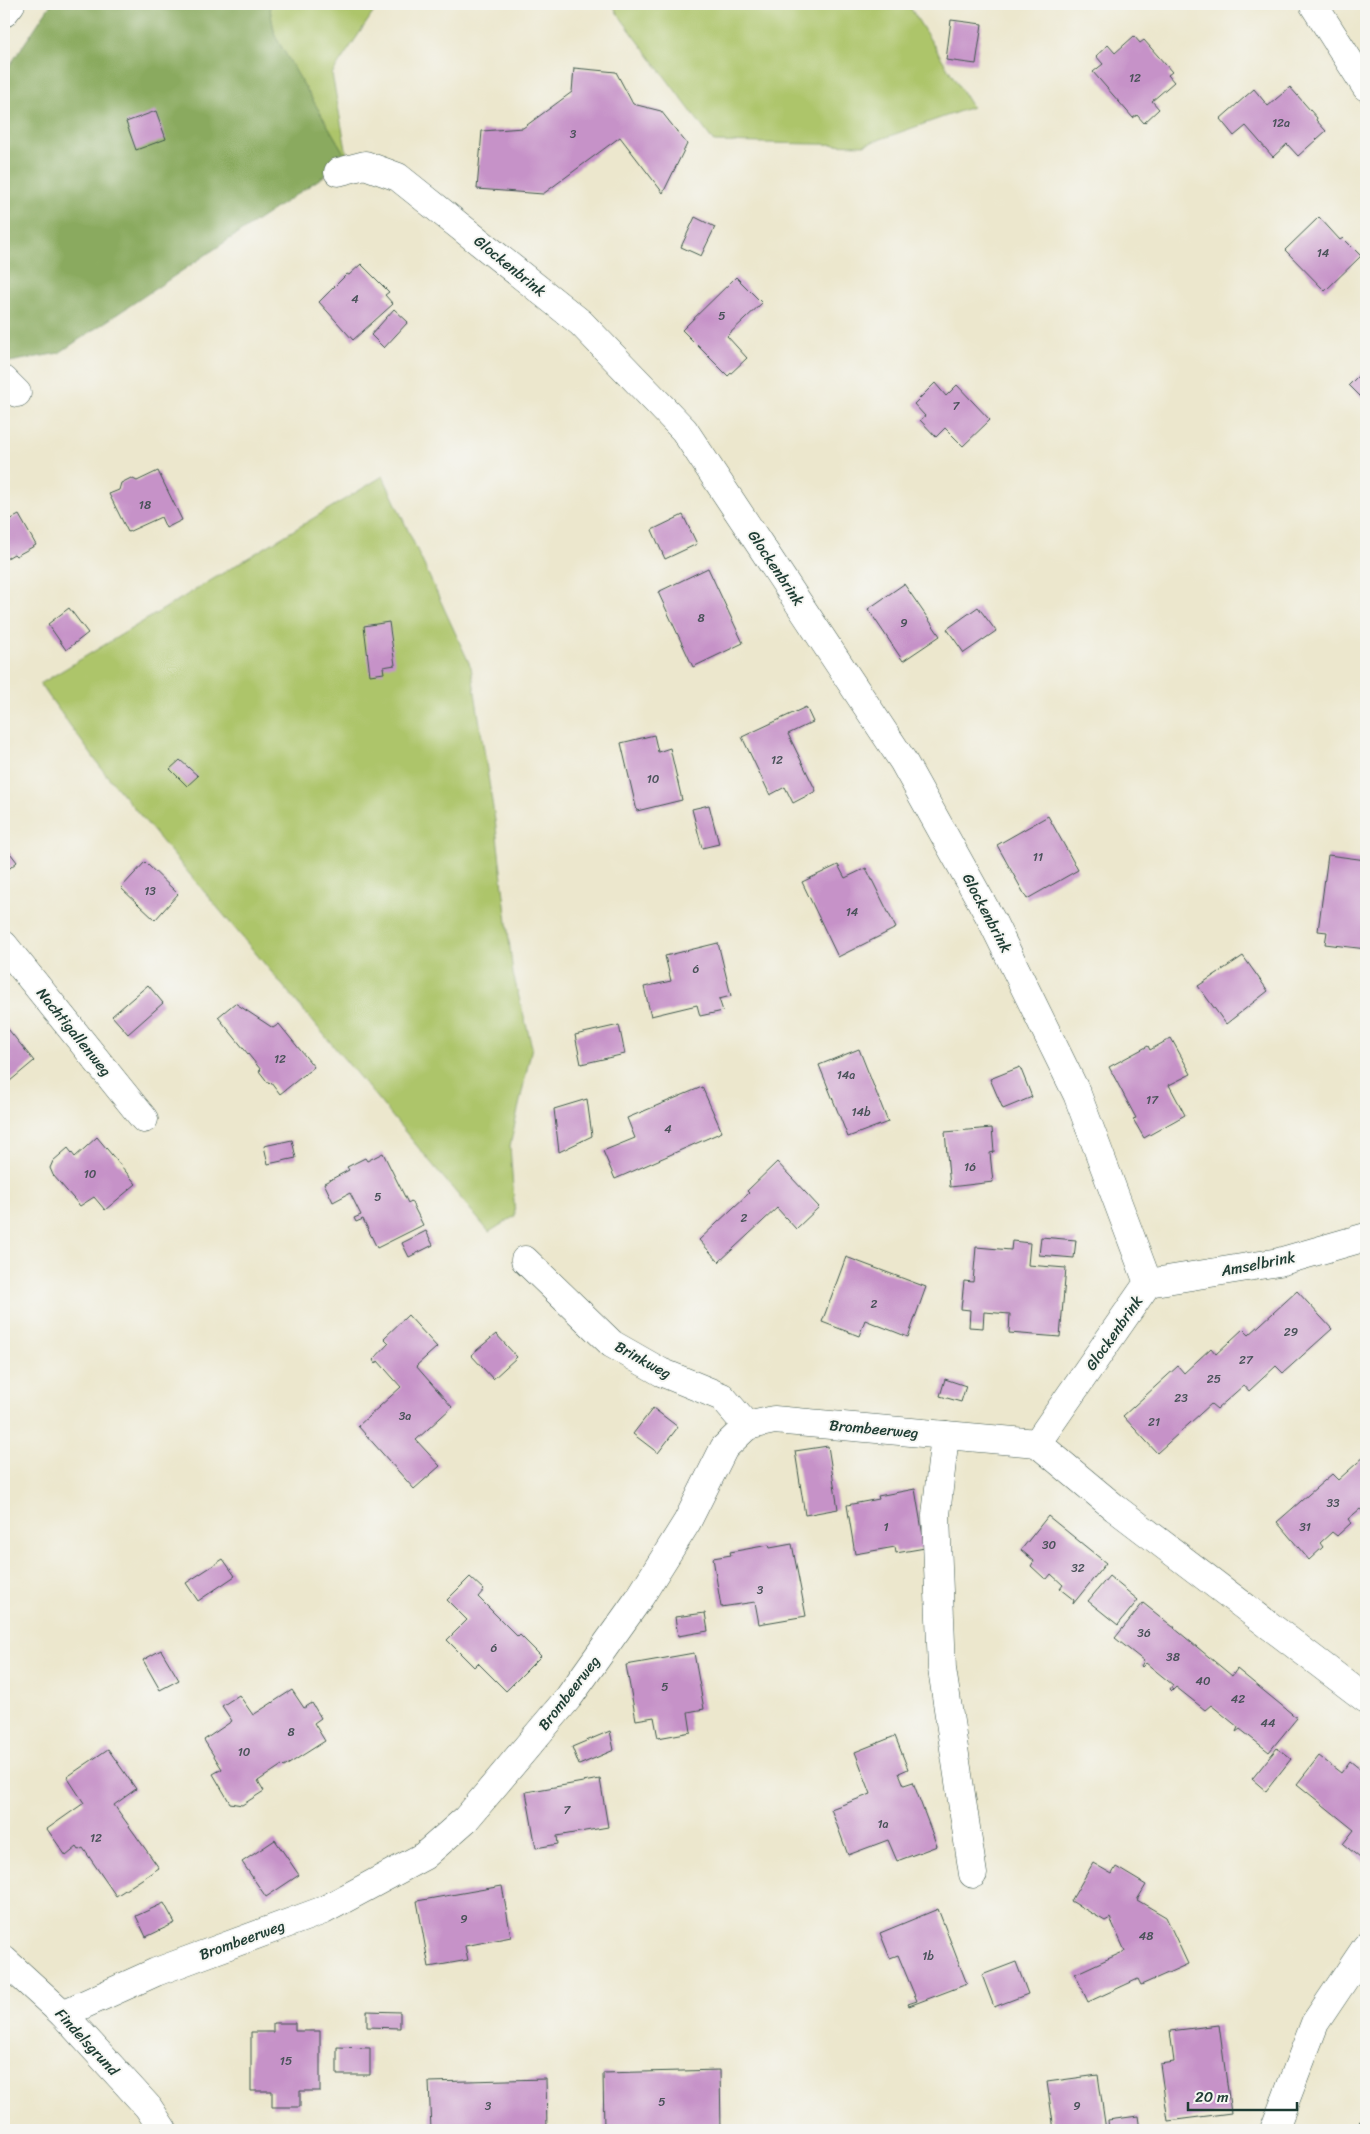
<svg xmlns="http://www.w3.org/2000/svg" width="1370" height="2134" viewBox="0 0 1370 2134" font-family="Sriracha,sans-serif">
	<style>
		.green { fill: #adc56a; stroke: #66814f }
		.forest { fill: #8aaa5e; stroke: #547449 }
		.building { fill: #c692c8 }
		.lines { fill: none; stroke-linecap: round; stroke-linejoin: round }
		.minor-casing { stroke: #3e564b; stroke-width: 29 }
		.minor { stroke: #fff; stroke-width: 28 }
		.labels { text-anchor: middle; stroke-width: 4; stroke-linejoin: round; paint-order: stroke }
		.number-label { font-size: 12px; fill: #495259 }
		.street-label { font-size: 15px; fill: #1f3d34; stroke: #f6f6f2 }
	</style>
	<rect width="100%" height="100%" fill="#f6f6f2"/>
	<filter id="ink" filterUnits="userSpaceOnUse"><feTurbulence type="fractalNoise" baseFrequency=".02" numOctaves="2"/><feDisplacementMap in="SourceGraphic" scale="10" xChannelSelector="R" yChannelSelector="G"/><feConvolveMatrix kernelMatrix="1 2 1 2 8 2 1 2 1" color-interpolation-filters="sRGB"/></filter>
	<filter id="wash" filterUnits="userSpaceOnUse"><feTurbulence type="fractalNoise" baseFrequency=".0096" numOctaves="4" result="noise"/><feDisplacementMap in="SourceGraphic" scale="20" xChannelSelector="R" yChannelSelector="G"/><feGaussianBlur stdDeviation="1.12" result="paint"/><feColorMatrix in="noise" values="0 0 0 0 0 0 0 0 0 0 0 0 0 0 0 0 0 1.4 0 .05"/><feComposite in="paint" operator="in"/></filter>
	<g filter="url(#wash)">
		<rect width="100%" height="100%" fill="#ece7cd"/>
		<g class="green">
			<path d="M269,4H379L332,74L348,160L275,36Z"/>
			<path d="M613,4H908L972,107L864,145L714,142L617,13Z"/>
			<path d="M383,476L471,667L496,827L513,974L532,1047L510,1146L515,1216L489,1232L104,772L40,684Z"/>
		</g>
		<path class="forest" d="M51,4H269L275,36L348,160L59,353L4,363V74Z"/>
		<g id="blocks">
			<g class="building">
				<path d="M951,20L982,24L976,64L946,60Z"/>
				<path d="M1134,36L1140,43L1144,40L1172,72L1168,75L1174,82L1152,101L1159,109L1144,123L1137,115L1133,118L1093,72L1103,64L1096,56L1108,45L1115,53Z"/>
				<path d="M574,68L616,72L633,104L661,111L687,144L663,193L620,137L543,194L477,189L482,131L523,128L572,92Z"/>
				<path d="M1290,87L1317,118L1316,120L1326,131L1298,156L1287,144L1273,157L1246,126L1234,136L1220,119L1254,89L1268,106Z"/>
				<path d="M156,111L166,139L136,150L126,122Z"/>
				<path d="M695,217L715,227L701,256L681,247Z"/>
				<path d="M1319,217L1340,240L1343,238L1361,256L1325,291L1285,250Z"/>
				<path d="M361,264L389,292L385,295L393,304L353,340L319,302L347,274L349,275Z"/>
				<path d="M736,277L762,303L727,336L747,358L728,376L682,330Z"/>
				<path d="M394,309L408,322L384,348L371,335Z"/>
				<path d="M1366,368V402L1349,385Z"/>
				<path d="M935,383L946,396L957,385L990,420L963,446L945,428L936,437L920,420L925,416L914,404Z"/>
				<path d="M158,471L182,520L166,528L161,517L128,532L109,494L119,490L121,483L131,478L137,481Z"/>
				<path d="M19,515L36,545L16,556L14,554L4,560V523Z"/>
				<path d="M683,515L697,544L665,559L652,530Z"/>
				<path d="M708,568L743,643L693,667L658,592Z"/>
				<path d="M904,584L940,636L903,661L868,609Z"/>
				<path d="M978,607L996,631L964,653L947,629Z"/>
				<path d="M69,608L88,633L66,650L48,624Z"/>
				<path d="M389,622L395,665L383,667L384,673L370,675L364,626Z"/>
				<path d="M806,707L813,722L788,734L816,791L793,803L785,787L770,795L742,737Z"/>
				<path d="M654,735L658,752L670,748L682,800L637,811L621,743Z"/>
				<path d="M180,760L198,776L187,786L170,769Z"/>
				<path d="M709,805L719,844L702,848L692,809Z"/>
				<path d="M1048,816L1078,870L1027,899L997,845Z"/>
				<path d="M4,845L17,862L4,873Z"/>
				<path d="M1328,855L1366,860V949L1325,944L1327,932L1318,931Z"/>
				<path d="M145,862L178,894L155,920L121,888Z"/>
				<path d="M838,865L845,878L866,868L896,928L838,957L802,882Z"/>
				<path d="M718,943L731,996L719,999L723,1011L700,1016L697,1005L651,1016L644,987L671,981L665,956Z"/>
				<path d="M1243,956L1268,991L1226,1024L1198,986Z"/>
				<path d="M148,985L163,1003L128,1034L112,1016Z"/>
				<path d="M235,1003L273,1028L279,1024L314,1067L280,1094L271,1082L269,1084L259,1071L261,1070L218,1017Z"/>
				<path d="M4,1024L34,1061L4,1086Z"/>
				<path d="M619,1025L625,1054L581,1064L575,1035Z"/>
				<path d="M1171,1038L1191,1074L1169,1085L1185,1115L1144,1138L1133,1119L1136,1118L1109,1067L1148,1046L1150,1050Z"/>
				<path d="M859,1049L888,1122L848,1137L819,1065Z"/>
				<path d="M1020,1067L1032,1097L1003,1109L990,1079Z"/>
				<path d="M702,1087L722,1132L615,1179L603,1151L635,1138L627,1118Z"/>
				<path d="M587,1099L592,1136L559,1152L554,1109Z"/>
				<path d="M992,1128L994,1152L990,1153L993,1182L950,1187L945,1132Z"/>
				<path d="M97,1137L136,1184L105,1210L94,1197L80,1206L53,1175L50,1168L53,1161L68,1148L75,1157Z"/>
				<path d="M292,1140L296,1158L268,1164L264,1146Z"/>
				<path d="M383,1153L408,1203L411,1201L423,1225L377,1248L363,1219L356,1222L354,1218L361,1215L350,1193L333,1202L324,1183L349,1170L347,1167L365,1158L367,1161Z"/>
				<path d="M777,1162L819,1207L796,1229L777,1208L719,1262L699,1240L749,1193L747,1191Z"/>
				<path d="M426,1231L433,1245L409,1257L402,1243Z"/>
				<path d="M1041,1237L1076,1240L1074,1258L1039,1255Z"/>
				<path d="M1012,1241L1030,1243L1028,1265L1066,1268L1060,1337L1009,1333L1010,1314L984,1312L983,1328L969,1327L970,1310L961,1309L964,1281L973,1282L976,1247L1011,1250Z"/>
				<path d="M846,1257L926,1287L908,1337L865,1320L859,1336L822,1322Z"/>
				<path d="M1297,1291L1332,1329L1283,1373L1276,1366L1249,1391L1244,1385L1217,1409L1211,1404L1157,1453L1123,1416L1178,1366L1184,1373L1211,1348L1216,1354L1243,1329L1249,1335Z"/>
				<path d="M408,1315L437,1347L416,1366L452,1407L416,1440L440,1466L414,1489L358,1426L401,1387L378,1361L376,1364L373,1360L389,1343L384,1338Z"/>
				<path d="M496,1334L517,1357L493,1379L471,1355Z"/>
				<path d="M945,1379L966,1386L961,1402L940,1396Z"/>
				<path d="M653,1408L678,1427L658,1453L633,1434Z"/>
				<path d="M828,1446L838,1509L805,1515L795,1451Z"/>
				<path d="M1366,1455V1514L1360,1509L1348,1519L1351,1523L1337,1536L1332,1532L1320,1543L1323,1547L1309,1560L1277,1522L1332,1474L1338,1480Z"/>
				<path d="M915,1489L925,1548L896,1553L895,1547L855,1554L847,1505L879,1499L878,1496Z"/>
				<path d="M1048,1516L1106,1563L1073,1604L1074,1600L1060,1589L1063,1585L1051,1574L1047,1579L1044,1578L1031,1566L1034,1561L1021,1550Z"/>
				<path d="M792,1544L806,1616L759,1624L755,1602L721,1607L713,1558L731,1555L730,1552L769,1545L770,1548Z"/>
				<path d="M223,1559L235,1576L198,1601L186,1583Z"/>
				<path d="M1109,1576L1138,1600L1118,1625L1088,1601Z"/>
				<path d="M470,1577L484,1590L478,1597L518,1637L520,1635L541,1656L506,1691L478,1663L474,1667L447,1640L467,1620L447,1600Z"/>
				<path d="M1143,1603L1173,1627H1175L1174,1628L1232,1676L1237,1669L1297,1718L1269,1752L1240,1729L1236,1732L1238,1727L1211,1705L1205,1710L1176,1687L1172,1691L1170,1689L1173,1685L1146,1663L1142,1667L1141,1666L1144,1661L1115,1638Z"/>
				<path d="M705,1613L708,1631L678,1636L675,1617Z"/>
				<path d="M161,1650L179,1680L160,1690L143,1660Z"/>
				<path d="M694,1653L704,1709L688,1712L691,1732L658,1738L654,1717L636,1720L626,1665Z"/>
				<path d="M292,1690L304,1708L312,1703L321,1718L314,1723L325,1741L284,1767L282,1765L258,1781L264,1791L242,1805L230,1803L213,1774L222,1769L204,1740L232,1721L222,1706L239,1695L253,1715Z"/>
				<path d="M610,1731L614,1750L579,1765L572,1747Z"/>
				<path d="M895,1736L908,1769L899,1773L904,1785L913,1782L937,1846L897,1861L888,1840L848,1855L831,1809L871,1794L855,1752Z"/>
				<path d="M1277,1748L1291,1759L1266,1791L1252,1779Z"/>
				<path d="M108,1749L136,1789L114,1805L159,1868L116,1896L83,1848L79,1850L77,1847L66,1856L47,1829L84,1803L67,1777Z"/>
				<path d="M1319,1756L1341,1773L1350,1761L1360,1769L1364,1765L1366,1767L1365,1862L1343,1844L1354,1830L1297,1784Z"/>
				<path d="M600,1779L608,1827L557,1836L558,1844L536,1848L526,1792Z"/>
				<path d="M275,1840L299,1875L266,1897L242,1862Z"/>
				<path d="M1093,1863L1112,1874L1116,1867L1146,1885L1137,1900L1166,1917L1188,1964L1141,1985L1138,1979L1088,2002L1075,1974L1125,1951L1110,1918L1105,1921L1071,1901Z"/>
				<path d="M502,1886L511,1937L465,1946L468,1960L429,1967L417,1901Z"/>
				<path d="M164,1903L175,1923L146,1937L136,1916Z"/>
				<path d="M938,1909L967,1984L909,2006L908,2004L917,2001L898,1955L890,1958L880,1933Z"/>
				<path d="M1016,1962L1028,1994L994,2007L982,1975Z"/>
				<path d="M367,2011L400,2012V2028L367,2027Z"/>
				<path d="M273,2023H295V2031H320V2091H300V2107H272V2091H251V2032H273Z"/>
				<path d="M1219,2025L1231,2113L1168,2121L1160,2064L1174,2062L1170,2031Z"/>
				<path d="M337,2047L370,2048V2075H337Z"/>
				<path d="M720,2070L721,2130H604L603,2073Z"/>
				<path d="M1098,2075L1106,2130H1054L1047,2082Z"/>
				<path d="M546,2079L547,2130H431L429,2082Z"/>
				<path d="M1366,2113V2130H1353Z"/>
				<path d="M1138,2116L1140,2130H1109L1108,2120Z"/>
			</g>
		</g>
	</g>
	<g filter="url(#ink)">
		<use href="#blocks" fill-opacity="0" stroke="#3e564b" stroke-width="1"/>
		<g class="lines">
			<defs>
				<g id="minor">
					<path d="M1313,4L1366,87"/>
					<path d="M4,13L11,4"/>
					<path d="M338,172L365,165L398,177L581,323L684,430L903,761L992,921L1077,1094L1148,1283L1037,1443"/>
					<path d="M4,380L17,393"/>
					<path d="M4,945L144,1119"/>
					<path d="M525,1260L612,1344L661,1372L722,1397L747,1426"/>
					<path d="M1148,1283L1279,1262L1366,1237"/>
					<path d="M945,1435L936,1515L942,1669L973,1874"/>
					<path d="M1037,1443L1115,1508L1366,1699"/>
					<path d="M4,1960L63,2014L148,2107L163,2130"/>
					<path d="M63,2014L156,1972L324,1910L424,1856L466,1819L569,1697L640,1597L687,1522L724,1448L747,1426L774,1420L1037,1443"/>
					<path d="M1274,2130L1315,2023L1366,1947"/>
				</g>
			</defs>
			<use href="#minor" class="minor-casing"/>
			<use href="#minor" class="minor"/>
		</g>
	</g>
	<g class="labels">
		<g class="number-label">
			<text x="1135" y="82">12</text>
			<text x="1281" y="127">12a</text>
			<text x="573" y="138">3</text>
			<text x="1323" y="257">14</text>
			<text x="355" y="303">4</text>
			<text x="722" y="320">5</text>
			<text x="956" y="410">7</text>
			<text x="145" y="509">18</text>
			<text x="701" y="622">8</text>
			<text x="904" y="627">9</text>
			<text x="777" y="764">12</text>
			<text x="653" y="783">10</text>
			<text x="1038" y="861">11</text>
			<text x="150" y="895">13</text>
			<text x="852" y="916">14</text>
			<text x="696" y="973">6</text>
			<text x="280" y="1063">12</text>
			<text x="846" y="1079">14a</text>
			<text x="1152" y="1104">17</text>
			<text x="861" y="1116">14b</text>
			<text x="668" y="1133">4</text>
			<text x="970" y="1171">16</text>
			<text x="90" y="1178">10</text>
			<text x="378" y="1201">5</text>
			<text x="744" y="1222">2</text>
			<text x="874" y="1308">2</text>
			<text x="1291" y="1336">29</text>
			<text x="1246" y="1364">27</text>
			<text x="1214" y="1383">25</text>
			<text x="1181" y="1402">23</text>
			<text x="405" y="1420">3a</text>
			<text x="1154" y="1426">21</text>
			<text x="1333" y="1507">33</text>
			<text x="886" y="1531">1</text>
			<text x="1305" y="1531">31</text>
			<text x="1049" y="1549">30</text>
			<text x="1078" y="1572">32</text>
			<text x="760" y="1594">3</text>
			<text x="1144" y="1637">36</text>
			<text x="494" y="1652">6</text>
			<text x="1173" y="1661">38</text>
			<text x="1203" y="1685">40</text>
			<text x="665" y="1691">5</text>
			<text x="1238" y="1703">42</text>
			<text x="1268" y="1727">44</text>
			<text x="291" y="1736">8</text>
			<text x="244" y="1756">10</text>
			<text x="567" y="1814">7</text>
			<text x="883" y="1828">1a</text>
			<text x="96" y="1842">12</text>
			<text x="464" y="1923">9</text>
			<text x="1146" y="1940">48</text>
			<text x="928" y="1960">1b</text>
			<text x="286" y="2065">15</text>
			<text x="662" y="2106">5</text>
			<text x="488" y="2110">3</text>
			<text x="1077" y="2110">9</text>
		</g>
		<g class="street-label">
			<text transform="translate(510 266) rotate(39)" y="5">Glockenbrink</text>
			<text transform="translate(776 568) rotate(56)" y="5">Glockenbrink</text>
			<text transform="translate(987 913) rotate(62)" y="5">Glockenbrink</text>
			<text transform="translate(74 1032) rotate(51)" y="5">Nachtigallenweg</text>
			<text transform="translate(1258 1264) rotate(-11)" y="5">Amselbrink</text>
			<text transform="translate(1114 1333) rotate(-55)" y="5">Glockenbrink</text>
			<text transform="translate(643 1360) rotate(29)" y="5">Brinkweg</text>
			<text transform="translate(874 1429) rotate(5)" y="5">Brombeerweg</text>
			<text transform="translate(569 1693) rotate(-52)" y="5">Brombeerweg</text>
			<text transform="translate(242 1940) rotate(-20)" y="5">Brombeerweg</text>
			<text transform="translate(87 2042) rotate(47)" y="5">Findelsgrund</text>
		</g>
	</g>
	<rect width="1370" height="2134" fill="none" stroke="#f6f6f2" stroke-width="20"/>
	<path d="M1188 2102v8h109v-8" fill="none" stroke="#1f3d34" stroke-width="2.5"/>
	<text x="1195" y="2102" font-size="15" fill="#1f3d34" stroke="#f6f6f2" stroke-width="4" paint-order="stroke">20 m</text>
</svg>
